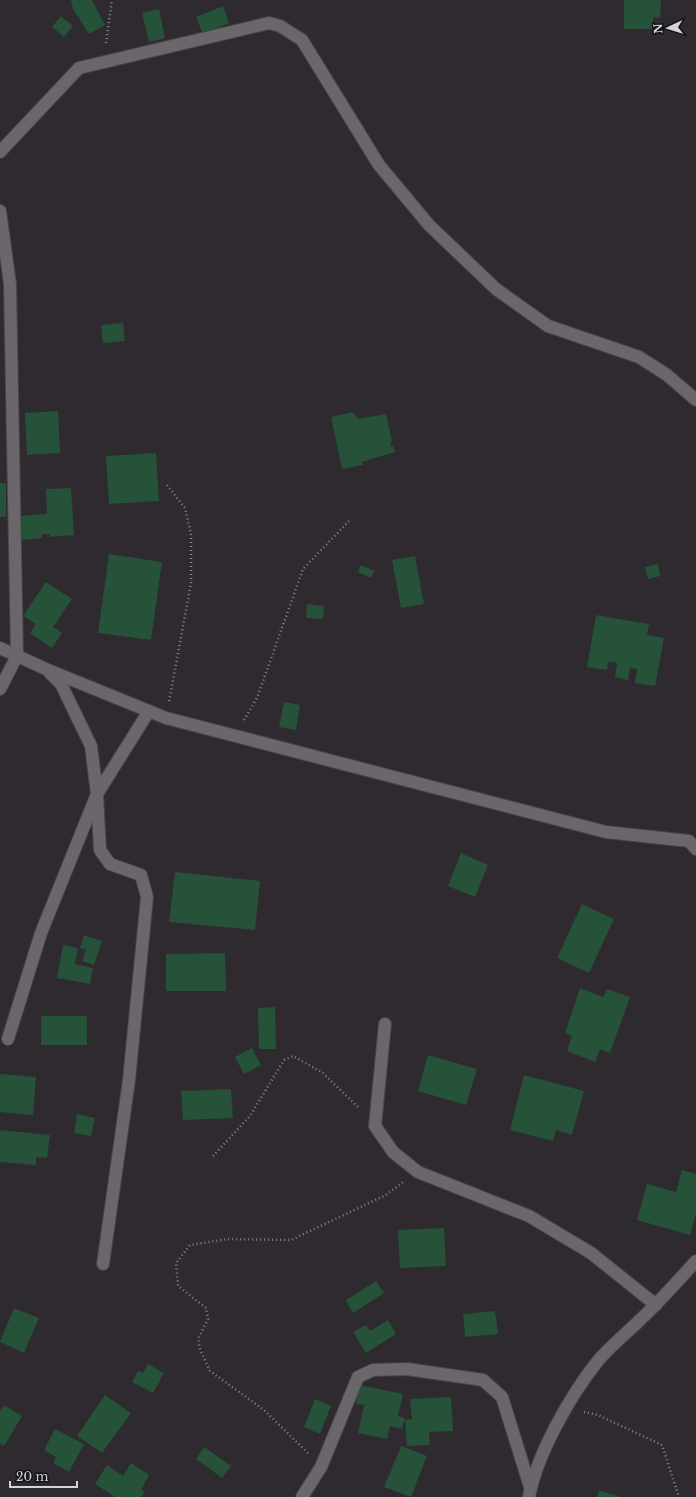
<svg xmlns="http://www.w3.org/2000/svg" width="696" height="1497" viewBox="0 0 696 1497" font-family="'Libre Baskerville',serif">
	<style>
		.building { fill: #255238 }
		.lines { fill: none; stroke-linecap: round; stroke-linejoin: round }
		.minor-casing { stroke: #484549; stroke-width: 14 }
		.path { stroke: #888589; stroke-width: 2.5; stroke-dasharray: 1 3; stroke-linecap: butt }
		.minor { stroke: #6a666c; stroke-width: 12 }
	</style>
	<rect width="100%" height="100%" fill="#2e2a2f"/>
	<g class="building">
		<path d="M71,0H92L105,25L89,34L73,9Z"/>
		<path d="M624,0H661L660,18L653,17V29H624Z"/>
		<path d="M223,6L229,23L203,34L196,17Z"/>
		<path d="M159,9L165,38L149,42L142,13Z"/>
		<path d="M61,16L73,26L64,37L52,27Z"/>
		<path d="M123,323L125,341L103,343L101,325Z"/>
		<path d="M58,411L60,453L27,455L25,413Z"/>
		<path d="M353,412L358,419L386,414L392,441L390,447L393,446L395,452L362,462L363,465L342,469L331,417Z"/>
		<path d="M156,453L159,501L109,504L106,456Z"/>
		<rect x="0" y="483" width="6" height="34"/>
		<path d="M71,488L74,535L50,537V534H42V538L21,540L20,516L47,514L46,489Z"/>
		<path d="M109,554L162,562L151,640L98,633Z"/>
		<path d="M415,556L424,604L401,608L392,560Z"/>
		<path d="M658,564L660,576L648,579L645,567Z"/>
		<path d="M361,565L374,571L371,578L358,572Z"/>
		<path d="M46,582L72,599L53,627L62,633L52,648L30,633L36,624L23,616Z"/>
		<path d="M307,604L324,606L323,619L306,618Z"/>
		<path d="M596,615L649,624L647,635L664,638L655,686L635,683L637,669L630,668L628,680L615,677L617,663L608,662L607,670L587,667Z"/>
		<path d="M284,702L300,705L296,730L279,727Z"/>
		<path d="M461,853L488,865L475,897L448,886Z"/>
		<path d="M175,872L260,881L255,930L169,922Z"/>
		<path d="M582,904L614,919L589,973L557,958Z"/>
		<path d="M84,935L102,941L94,965L82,961L86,950L80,948Z"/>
		<path d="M63,945L78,948L75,964L93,968L90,984L57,978Z"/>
		<path d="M225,953L226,991H166V954Z"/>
		<path d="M580,988L603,997L607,989L630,997L610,1053L600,1049L595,1062L567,1051L572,1036L565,1033Z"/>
		<path d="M275,1007L276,1049H259L258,1008Z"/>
		<rect x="41" y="1016" width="46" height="29"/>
		<path d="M252,1048L261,1065L244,1074L235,1057Z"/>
		<path d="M428,1055L477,1069L466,1105L418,1091Z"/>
		<path d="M0,1074L36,1077L33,1115L0,1112Z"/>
		<path d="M524,1075L584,1091L572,1135L556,1130L553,1141L510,1130Z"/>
		<path d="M231,1089L233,1118L183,1120L181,1091Z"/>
		<path d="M77,1114L95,1118L91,1136L74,1133Z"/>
		<path d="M0,1130L50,1135L47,1158L36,1157V1165L0,1162Z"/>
		<path d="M682,1170L696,1174V1213L690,1235L637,1220L647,1184L676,1192Z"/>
		<path d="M444,1228L446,1266L400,1268L398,1230Z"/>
		<path d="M376,1281L384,1293L353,1313L346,1300Z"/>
		<path d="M14,1308L39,1318L24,1353L0,1342Z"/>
		<path d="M495,1311L498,1334L465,1337L463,1314Z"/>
		<path d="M388,1320L396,1334L366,1353L353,1332L366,1325L370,1331Z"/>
		<path d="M148,1364L164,1373L153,1393L132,1382L138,1371L143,1373Z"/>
		<path d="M360,1385L403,1394L398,1416L405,1418L402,1429L390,1426L387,1439L358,1433L364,1405L356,1404Z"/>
		<path d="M105,1395L131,1413L102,1453L77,1436Z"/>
		<path d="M451,1397L453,1431L429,1432L430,1445L407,1446L405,1420L412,1419L410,1399Z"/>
		<path d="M315,1399L331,1406L320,1434L304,1427Z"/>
		<path d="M4,1405L22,1416L4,1446L0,1444V1412Z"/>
		<path d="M55,1429L84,1444L69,1472L53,1463L56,1457L44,1450Z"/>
		<path d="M401,1446L427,1456L411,1497L384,1487Z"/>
		<path d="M204,1447L231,1466L222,1478L196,1459Z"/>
		<path d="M131,1463L149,1475L141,1490L145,1492L141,1497H115L95,1484L107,1465L123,1476Z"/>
		<path d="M599,1490L620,1497H597Z"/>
	</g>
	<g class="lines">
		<defs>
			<g id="minor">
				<path d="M0,152L79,68L269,23L280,26L302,40L379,165L429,225L496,289L548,326L639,357L667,375L696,400"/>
				<path d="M0,211L10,284L17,656L0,689"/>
				<path d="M0,648L48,670L166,718L606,832L689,841L696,849"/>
				<path d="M50,673L61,684L91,746L97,794L100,850L110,864L141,875L147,897L129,1080L103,1264"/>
				<path d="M385,1024L375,1126L393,1152L418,1172L529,1216L591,1253L656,1305"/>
				<path d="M8,1039L41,933L97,794L149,711"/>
				<path d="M302,1497L321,1467L358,1377L373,1370L407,1369L483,1380L502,1397L530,1487"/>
				<path d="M529,1497C537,1454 570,1396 597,1362C610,1346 627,1333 641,1319C660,1301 678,1281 696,1261"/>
			</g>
		</defs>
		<use href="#minor" class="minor-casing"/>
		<g class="path">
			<path d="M106,43L112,0"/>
			<path d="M167,485L185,508L191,534V583L169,702"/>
			<path d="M244,720L257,698L303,569L351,519"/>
			<path d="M213,1156L250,1116L284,1060L293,1056L323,1073L360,1109"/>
			<path d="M584,1412L598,1415L662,1445L679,1497"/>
			<path d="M308,1453L264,1410L210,1371L199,1347V1337L208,1319L206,1308L178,1286L176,1263L190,1245L228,1239L291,1240L386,1195L403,1182"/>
		</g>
		<use href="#minor" class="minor"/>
	</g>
	<g transform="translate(668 28) rotate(266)" stroke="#151416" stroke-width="3" paint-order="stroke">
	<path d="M0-3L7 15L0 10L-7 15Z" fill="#d6d4d7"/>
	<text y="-6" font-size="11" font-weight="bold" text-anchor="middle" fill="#d6d4d7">N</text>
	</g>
	<path d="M10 1481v6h67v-6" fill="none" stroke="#d6d4d7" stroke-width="2"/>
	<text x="16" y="1481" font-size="12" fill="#d6d4d7" stroke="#151416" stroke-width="3" paint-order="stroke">20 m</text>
</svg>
